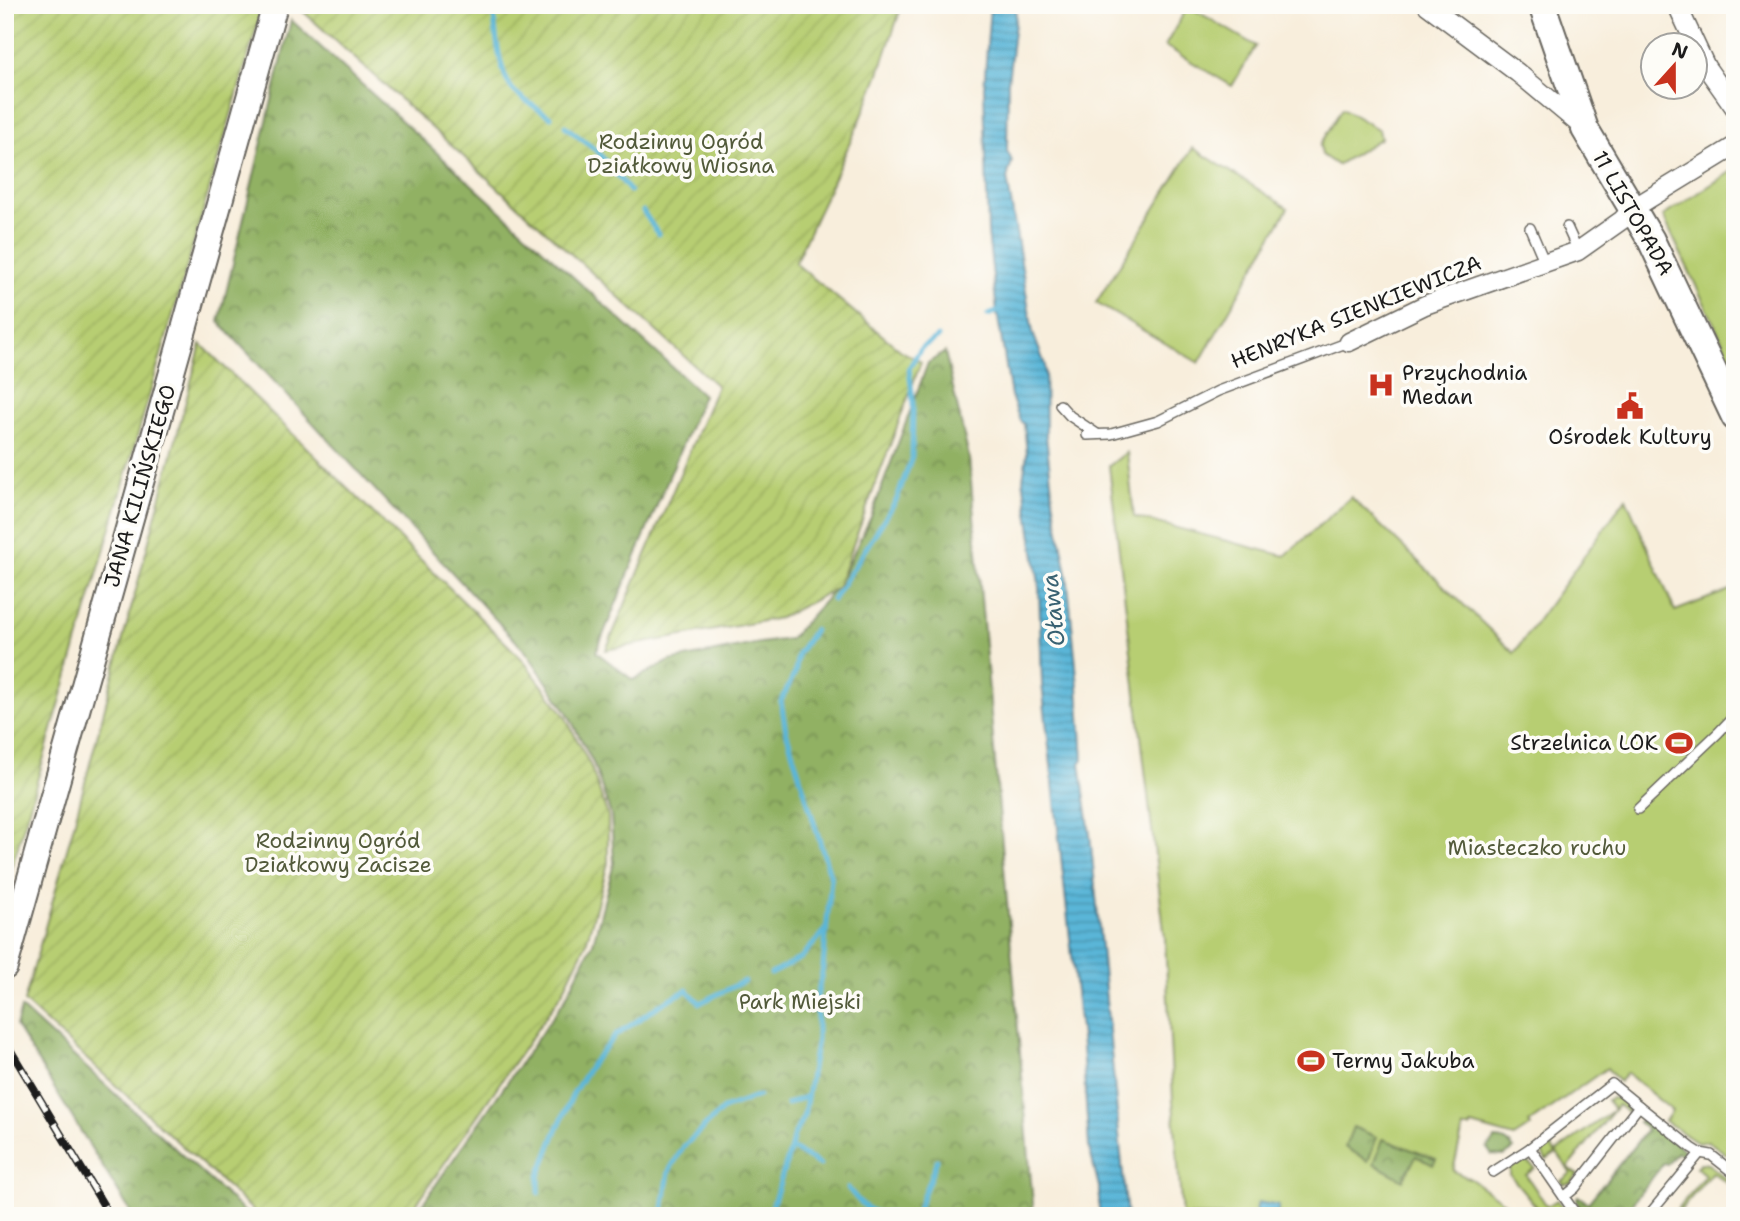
<svg xmlns="http://www.w3.org/2000/svg" width="1740" height="1221" viewBox="0 0 1740 1221" font-family="'Shantell Sans',sans-serif">
	<style>
		.green { fill: #b7ce72; stroke: #6a7547; stroke-width: 2 }
		.forest { fill: url(#forest-crowns); stroke: #566640; stroke-width: 2 }
		.garden { fill: url(#garden-furrows); stroke: #6a7547; stroke-width: 2 }
		.water { fill: url(#water-rules); stroke: #3b697a; stroke-width: 2 }
		.lines { fill: none; stroke-linecap: round; stroke-linejoin: round }
		.stream { stroke: #5ab6d8; stroke-width: 5 }
		.lane-casing { stroke: #69665f; stroke-width: 12 }
		.street-casing { stroke: #69665f; stroke-width: 21 }
		.secondary-casing { stroke: #69665f; stroke-width: 28 }
		.primary-casing { stroke: #69665f; stroke-width: 30 }
		.lane { stroke: #fff; stroke-width: 9 }
		.street { stroke: #fff; stroke-width: 18 }
		.secondary { stroke: #fff; stroke-width: 24 }
		.primary { stroke: #fff; stroke-width: 26 }
		.rail-casing { stroke: #1c1c1c; stroke-width: 8 }
		.rail { stroke: #fdfcf7; stroke-width: 5; stroke-dasharray: 16; stroke-linecap: butt }
		.labels { text-anchor: middle; stroke-width: 7; stroke-linejoin: round; paint-order: stroke }
		.park-label { font-size: 21px; fill: #525a3a; stroke: #fdfcf7 }
		.street-label { font-size: 21px; fill: #1c1c1c; stroke: #fdfcf7 }
		.poi-label { font-size: 21px; fill: #1c1c1c; stroke: #fdfcf7; text-anchor: start }
		.water-label { font-size: 23px; font-style: italic; fill: #386171; stroke: #fdfcf7 }
	</style>
	<defs>
		<pattern id="forest-crowns" width="20" height="18" patternUnits="userSpaceOnUse" patternTransform="scale(1.75)"><rect width="20" height="18" fill="#91b164"/><path d="M2 6a3 3 0 1 1 6 0M12 15a3 3 0 1 1 6 0" fill="none" stroke="#768f52"/></pattern>
		<pattern id="garden-furrows" width="10" height="10" patternUnits="userSpaceOnUse" patternTransform="scale(1.75)"><rect width="10" height="10" fill="#b7ce72"/><path d="M-1 1l2-2M0 10L10 0M9 11l2-2" fill="none" stroke="#9db062"/></pattern>
		<pattern id="water-rules" width="6" height="5" patternUnits="userSpaceOnUse" patternTransform="scale(1.75)"><rect width="6" height="5" fill="#5ab6d8"/><path d="M0 2.5h6" fill="none" stroke="#4a93ae"/></pattern>
	</defs>
	<rect width="100%" height="100%" fill="#fdfcf7"/>
	<filter id="ink" filterUnits="userSpaceOnUse"><feTurbulence type="fractalNoise" baseFrequency=".0143" numOctaves="2"/><feDisplacementMap in="SourceGraphic" scale="14" xChannelSelector="R" yChannelSelector="G"/><feConvolveMatrix kernelMatrix="1 2 1 2 8 2 1 2 1" color-interpolation-filters="sRGB"/></filter>
	<filter id="wash" filterUnits="userSpaceOnUse"><feTurbulence type="fractalNoise" baseFrequency=".00686" numOctaves="4" result="noise"/><feDisplacementMap in="SourceGraphic" scale="28" xChannelSelector="R" yChannelSelector="G"/><feGaussianBlur stdDeviation="1.57" result="paint"/><feColorMatrix in="noise" values="0 0 0 0 0 0 0 0 0 0 0 0 0 0 0 0 0 1.4 0 .05"/><feComposite in="paint" operator="in"/></filter>
	<g filter="url(#wash)">
		<rect width="100%" height="100%" fill="#f8eedc"/>
		<g class="green">
			<path d="M1188,6L1256,46L1232,86L1165,46Z"/>
			<path d="M1342,108L1379,130L1381,138L1337,165L1322,155L1320,145Z"/>
			<path d="M1193,148L1288,208L1199,363L1096,303Z"/>
			<path d="M1735,169V368L1663,216Z"/>
			<path d="M1127,452L1134,517L1285,556L1351,497L1514,653L1626,498L1675,611L1735,588V1160L1708,1141L1698,1143L1665,1121L1672,1111L1627,1073L1619,1082L1607,1068L1529,1123L1531,1126L1514,1137L1472,1125L1470,1128H1463L1453,1171L1471,1179L1523,1216H1182L1173,1101L1165,939L1109,466Z"/>
			<path d="M1613,1098C1622,1098 1630,1103 1628,1113L1618,1105L1568,1167L1578,1175L1571,1183L1564,1184L1561,1181L1571,1173L1557,1153L1546,1160L1542,1153L1543,1147L1548,1142L1555,1152L1557,1151L1614,1110L1607,1100Z"/>
			<path d="M1525,1161L1535,1168L1526,1175L1547,1206L1557,1200L1569,1216H1544L1510,1175V1168L1517,1163Z"/>
			<path d="M1700,1163L1708,1164L1735,1185V1189L1712,1172L1676,1216H1672L1705,1175L1696,1167Z"/>
		</g>
		<g class="forest">
			<path d="M291,20L703,395L596,652L633,680L670,661L760,643L790,639L837,587L870,519L928,363L945,352L969,458L1034,1216H414L565,999L593,943L614,863L611,815L594,765L567,712L527,653L219,322Z"/>
			<path d="M21,1008L249,1216H133L16,1026Z"/>
			<path d="M1643,1119L1648,1120L1682,1148L1686,1153L1685,1158L1677,1152L1667,1165L1664,1163L1622,1216H1585L1577,1203V1198L1578,1196L1588,1203L1647,1130L1638,1122Z"/>
			<path d="M1353,1127L1377,1137L1368,1161L1345,1147Z"/>
			<path d="M1383,1139L1436,1159L1433,1165L1416,1156L1403,1180L1374,1164Z"/>
			<path d="M1495,1139C1504,1139 1509,1142 1514,1149L1504,1156L1492,1155L1487,1148Z"/>
		</g>
		<g class="garden">
			<path d="M5,5H263L5,891Z"/>
			<path d="M296,5H902L878,76L862,116L795,263L900,350L921,362L837,588L780,618L606,650L717,386Z"/>
			<path d="M201,344L522,659L564,714L591,767L608,816V863L586,944L562,993L408,1216H259L24,1002L70,839Z"/>
		</g>
		<g class="water">
			<path d="M990,5H1017L1008,82L1007,151L1012,161L1007,178L1033,333L1045,365L1046,435L1053,499L1067,573L1078,686L1083,759L1080,763L1090,834L1127,1216H1099V1187L1089,1147L1082,1047L1042,684L1039,584L1023,479L1027,454L1024,424L1020,421L1011,396L997,312L988,233L984,89Z"/>
			<path d="M1258,1202L1279,1206L1277,1216H1255Z"/>
		</g>
		<g class="lines">
			<g class="stream">
				<path d="M494,5C494,26 499,76 514,91C524,101 539,109 551,117"/>
				<path d="M565,126L598,152L630,191"/>
				<path d="M643,211L658,234"/>
				<path d="M988,315L1002,310"/>
				<path d="M833,600L896,501L912,457L913,401L909,368L921,348L938,337"/>
				<path d="M771,974L801,958L825,931"/>
				<path d="M787,1104L807,1096"/>
				<path d="M791,1148L820,1165"/>
				<path d="M848,1188C856,1198 866,1211 879,1213C888,1215 894,1212 902,1216"/>
				<path d="M539,1193V1176L556,1132L574,1092L592,1063L615,1036L661,1004L687,990L700,1003L744,981"/>
				<path d="M530,1216L532,1213"/>
				<path d="M662,1216L669,1171L684,1146L723,1109L759,1096"/>
				<path d="M769,1216L791,1148L793,1137L804,1115L817,1039V997L823,967L831,878L786,731L781,701L795,673L798,654L814,630"/>
				<path d="M915,1216L937,1160"/>
			</g>
		</g>
	</g>
	<g filter="url(#ink)">
		<g class="lines">
			<defs>
				<g id="lane">
					<path d="M1567,227L1578,251"/>
					<path d="M1530,228L1545,263"/>
					<path d="M1060,405L1070,416L1097,434"/>
					<path d="M1087,435L1111,434L1158,421L1218,391L1349,342"/>
					<path d="M1638,809L1718,733L1735,715"/>
					<path d="M1639,1106L1692,1148L1700,1153L1711,1155L1735,1174"/>
					<path d="M1530,1148L1612,1084L1639,1106L1575,1188L1564,1197"/>
					<path d="M1493,1172L1530,1148L1577,1216"/>
					<path d="M1648,1216L1700,1153"/>
				</g>
				<g id="street">
					<path d="M1427,5L1518,73L1584,128"/>
					<path d="M1677,5L1706,67L1735,108"/>
					<path d="M1349,342L1425,305L1578,251L1622,220L1632,209L1735,146"/>
				</g>
				<path id="secondary" d="M5,967L275,5"/>
				<path id="primary" d="M1542,5L1585,129L1651,240L1735,417"/>
			</defs>
			<use href="#lane" class="lane-casing"/>
			<use href="#street" class="street-casing"/>
			<use href="#secondary" class="secondary-casing"/>
			<use href="#primary" class="primary-casing"/>
			<use href="#lane" class="lane"/>
			<use href="#street" class="street"/>
			<use href="#secondary" class="secondary"/>
			<use href="#primary" class="primary"/>
			<defs>
				<path id="rail" d="M5,1041L110,1216"/>
			</defs>
			<use href="#rail" class="rail-casing"/>
			<use href="#rail" class="rail"/>
		</g>
	</g>
	<defs>
		<symbol id="hospital-bare" viewBox="-9 -9 18 18"><path d="M-5-5h3v3.5h4V-5h3V5h-3V1.5h-4V5h-3Z" fill="#c8321e" stroke="#fdfcf7" stroke-width="2.5" paint-order="stroke"/></symbol>
		<symbol id="civic-bare" viewBox="-9 -9 18 18"><path d="M-.6-6.5H3V-4.5H.6V-3L4-1V1h2V6H-6V1h2V-1L-.6-3ZM-1.2 2.5V6h2.4V2.5Z" fill="#c8321e" stroke="#fdfcf7" stroke-width="2.5" paint-order="stroke"/></symbol>
		<symbol id="stadium-bare" viewBox="-9 -9 18 18"><path d="M0-5a6.5 5 0 1 0 0 10a6.5 5 0 1 0 0-10ZM-3.5-1.8h7v3.6h-7Z" fill="#c8321e" stroke="#fdfcf7" stroke-width="2.5" paint-order="stroke"/></symbol>
	</defs>
	<g fill-rule="evenodd">
		<use href="#hospital-bare" x="1362" y="366" width="38" height="38"/>
		<use href="#civic-bare" x="1611" y="387" width="38" height="38"/>
		<use href="#stadium-bare" x="1660" y="724" width="38" height="38"/>
		<use href="#stadium-bare" x="1292" y="1042" width="38" height="38"/>
	</g>
	<g class="labels">
		<g class="park-label">
			<text x="681" y="149">Rodzinny Ogród<tspan x="681" dy="24">Działkowy Wiosna</tspan></text>
			<text x="338" y="848">Rodzinny Ogród<tspan x="338" dy="24">Działkowy Zacisze</tspan></text>
			<text x="1537" y="855">Miasteczko ruchu</text>
			<text x="800" y="1009">Park Miejski</text>
		</g>
		<g class="street-label">
			<text transform="translate(1633 213) rotate(60)" y="7">11 LISTOPADA</text>
			<text transform="translate(1356 312) rotate(-22)" y="7">HENRYKA SIENKIEWICZA</text>
			<text transform="translate(140 486) rotate(-74)" y="7">JANA KILIŃSKIEGO</text>
		</g>
		<g class="poi-label">
			<text x="1402" y="380">Przychodnia<tspan x="1402" dy="24">Medan</tspan></text>
			<text x="1630" y="444" text-anchor="middle">Ośrodek Kultury</text>
			<text x="1658" y="750" text-anchor="end">Strzelnica LOK</text>
			<text x="1332" y="1068">Termy Jakuba</text>
		</g>
		<g class="water-label">
			<text transform="translate(1053 610) rotate(-96)" y="8">Oława</text>
		</g>
	</g>
	<rect width="1740" height="1221" fill="none" stroke="#fdfcf7" stroke-width="28"/>
	<g transform="translate(1674 66) rotate(21)"><circle r="33" fill="#fdfcf7" stroke="#a3a29f" stroke-width="2"/>
	<path d="M0-5L12 26L0 18L-12 26Z" fill="#c8321e"/>
	<text y="-10" font-size="19" font-weight="bold" text-anchor="middle" fill="#1c1c1c">N</text>
	</g>
</svg>
